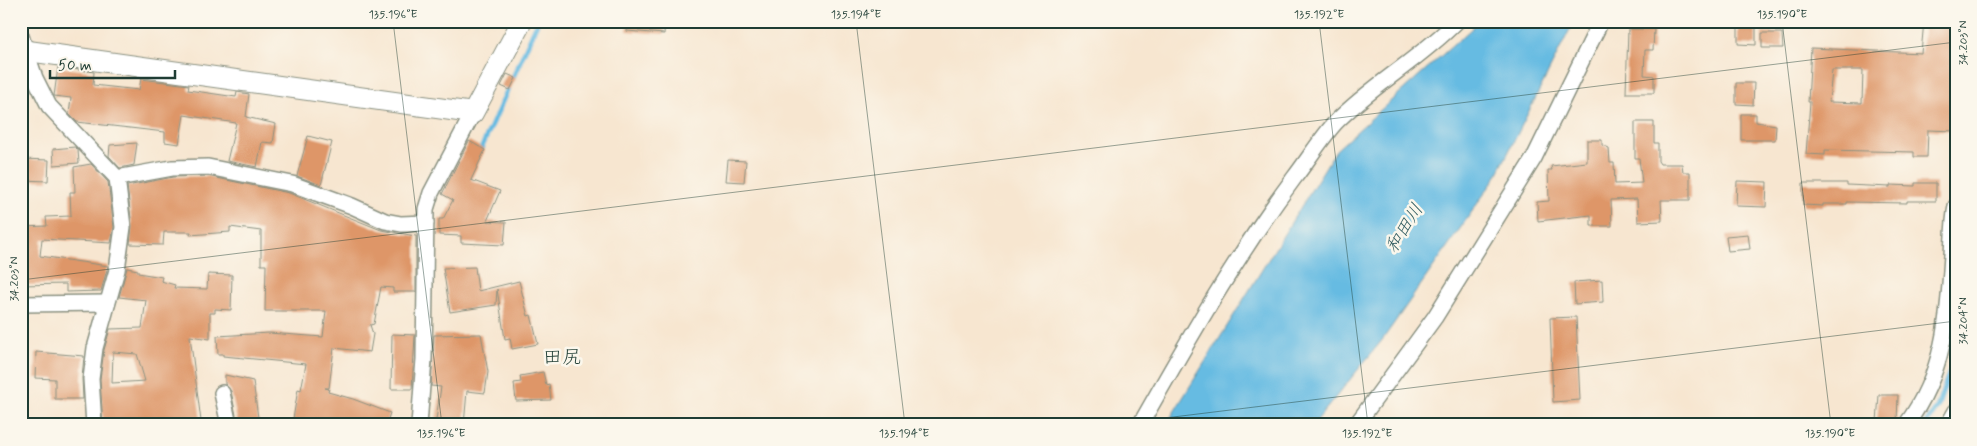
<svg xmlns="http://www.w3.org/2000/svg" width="1977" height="446" viewBox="0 0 1977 446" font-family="Mynerve,'Klee One',sans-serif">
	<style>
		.water { fill: #66bbe2; stroke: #427c8b }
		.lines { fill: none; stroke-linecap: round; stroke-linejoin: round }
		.stream { stroke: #66bbe2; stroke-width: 5 }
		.building { fill: #de9667; fill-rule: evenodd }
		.minor-casing { stroke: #8b9282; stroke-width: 18 }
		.tertiary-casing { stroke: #8b9282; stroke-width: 22 }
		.minor { stroke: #fff; stroke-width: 15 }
		.tertiary { stroke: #fff; stroke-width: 20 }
		.ticks { fill: none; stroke: #1f3d34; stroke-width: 1; stroke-opacity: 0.45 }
		.labels { text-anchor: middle; stroke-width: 5; stroke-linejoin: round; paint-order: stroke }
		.water-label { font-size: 18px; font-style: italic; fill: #315c60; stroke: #fbf7ec }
		.quarter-label { font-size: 19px; fill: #1f3d34; stroke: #fbf7ec }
		.neatline { fill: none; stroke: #1f3d34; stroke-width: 2 }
		.ticks-label { font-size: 12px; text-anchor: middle; fill: #1f3d34 }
	</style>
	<rect width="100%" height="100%" fill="#fbf7ec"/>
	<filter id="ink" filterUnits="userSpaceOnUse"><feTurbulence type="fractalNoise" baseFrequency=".02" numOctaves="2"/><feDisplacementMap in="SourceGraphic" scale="10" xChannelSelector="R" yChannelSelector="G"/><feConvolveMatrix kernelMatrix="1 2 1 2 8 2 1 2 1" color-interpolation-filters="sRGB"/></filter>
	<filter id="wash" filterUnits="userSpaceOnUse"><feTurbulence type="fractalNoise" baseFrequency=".0096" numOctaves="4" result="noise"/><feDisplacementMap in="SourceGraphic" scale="20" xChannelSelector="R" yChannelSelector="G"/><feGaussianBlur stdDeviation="1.12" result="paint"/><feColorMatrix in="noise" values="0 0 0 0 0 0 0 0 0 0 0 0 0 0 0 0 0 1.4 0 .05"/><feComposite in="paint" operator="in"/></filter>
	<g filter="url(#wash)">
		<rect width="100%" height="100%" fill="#f7e6d0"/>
		<path class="water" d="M1480,21H1574L1496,177L1383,339L1313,425H1166L1336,150Z"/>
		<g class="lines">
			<g class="stream">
				<path d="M482,147L538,21"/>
				<path d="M1925,425L1937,408L1956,354"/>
			</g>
		</g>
		<g id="blocks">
			<g class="building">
				<path d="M628,21H665L664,34L627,31Z"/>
				<path d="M1924,21H1956V131L1928,130L1927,157H1914V152L1825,150V155L1806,154L1810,102H1808L1811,48L1921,53ZM1832,70H1863L1862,103L1829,102Z"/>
				<path d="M1738,23L1756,24V45L1738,44Z"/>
				<path d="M1628,29H1654L1653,50H1645L1644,75L1654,76V93H1626Z"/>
				<path d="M1762,33H1782L1783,48H1762Z"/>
				<path d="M58,67L94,72L93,85L139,90L141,79L189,85L188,90L236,97L237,92L249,94L246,117L276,124L273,143L262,142L257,167L227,161L236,123L184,115L179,144L165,142V132L77,122L69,114L71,98L54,96Z"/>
				<path d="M507,74L516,78L510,90L501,86Z"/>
				<path d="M1736,83H1754L1753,105L1736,104Z"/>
				<path d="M1741,114H1756V122L1776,125L1775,140H1741Z"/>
				<path d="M1635,122H1654V143H1658V161L1660,164H1682L1683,172H1690V200H1661L1662,221L1638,222L1637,199L1611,200L1612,226H1591V215L1538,221L1537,202L1549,201L1548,170H1552L1551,166L1587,162V140H1602V145L1609,148L1610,163H1614L1615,184L1642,183L1639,158H1635Z"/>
				<path d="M308,136L332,142L321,185L297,176Z"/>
				<path d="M469,141L485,150L471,180L500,191L487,221L506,222L504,245L461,243V236L439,235V219H443L453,200L442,194Z"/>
				<path d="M137,143L134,165L120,168L109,156L110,145Z"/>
				<path d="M75,147L78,150L79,163L54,165L53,149Z"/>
				<path d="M22,159L49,160L48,181L21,180Z"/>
				<path d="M728,160L746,161L744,182L726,181Z"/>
				<path d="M91,164L108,182L114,227L111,243L42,239L40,256L108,266L101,291L66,292V284L21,285V227L47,226L46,217L71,216L70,192H75L74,167Z"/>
				<path d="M207,176L289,193L381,230L416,236V292H393V288L381,287L374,324L370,325L373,334L370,352L334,348L329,388H325L329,389L328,392L353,399L390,413L386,425H292L298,389L301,390L306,364L223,356V354H218L217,336L269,333L323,337L326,311H265L266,265H261V231L230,227V232L190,235L191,232H164L163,245L130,244L132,226L127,186L173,177Z"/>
				<path d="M1737,181L1767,182L1766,207L1736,206Z"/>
				<path d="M1803,183H1847V185L1890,187V185L1915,186V183H1936V201H1907V203L1847,202V204H1823V206L1803,205Z"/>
				<path d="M1748,234L1750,249L1728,251L1726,236Z"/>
				<path d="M475,267L478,291L519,281L528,316L531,315L538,344L512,349L510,338L505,339L497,289L496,305L450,312L443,268Z"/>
				<path d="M127,268L138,270V273L162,277L161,281L175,285L174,288L207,289L208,274L232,275L231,310L215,309V313H210V339L190,336L201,421L172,425H103L100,379L104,350L110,329L142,328L146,300L119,297ZM113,352L137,354L145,381L112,383Z"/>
				<path d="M1602,280L1603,302L1575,304L1574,282Z"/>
				<path d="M1576,317L1580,400L1553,402L1550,318Z"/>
				<path d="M392,334L415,335L412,389H391Z"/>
				<path d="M481,334L488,372L485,393L467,391L464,425H449L450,422L436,420L441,387L431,386L434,335Z"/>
				<path d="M36,352L84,356L82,378L83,399H55V379L35,378Z"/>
				<path d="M543,372L546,385L549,384L551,400L516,401L514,383L521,382L520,376Z"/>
				<path d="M225,375L253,381L259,425H238L231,391L225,384Z"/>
				<path d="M1879,395H1898L1897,423L1877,422Z"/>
			</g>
		</g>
	</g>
	<g filter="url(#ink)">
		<use href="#blocks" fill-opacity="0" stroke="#8b9282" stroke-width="1"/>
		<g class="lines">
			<defs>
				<g id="minor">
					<path d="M21,36L35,78L49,106L117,178L123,227L117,270L95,348L91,379L94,425"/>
					<path d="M117,178L172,168L208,167L292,184L352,206L385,221L401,224L426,223"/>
					<path d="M21,304L106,303"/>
					<path d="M222,393L229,425"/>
					<path d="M419,425L424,359L426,209L431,193L473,113"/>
					<path d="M1140,425C1188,340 1236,256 1294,178C1308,160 1320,140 1335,123C1372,85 1420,59 1457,21"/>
					<path d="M1356,425L1435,317L1534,158L1601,21"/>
					<path d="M1906,425C1945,372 1948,318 1952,255C1953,239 1953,221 1956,206"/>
					<path d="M1948,425L1956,411"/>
				</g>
				<path id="tertiary" d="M21,50L473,113L522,21"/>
			</defs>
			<use href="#minor" class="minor-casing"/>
			<use href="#tertiary" class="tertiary-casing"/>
			<use href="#minor" class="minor"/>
			<use href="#tertiary" class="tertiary"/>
		</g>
	</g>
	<path class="ticks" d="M393,21L442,425M856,21L905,425M1319,21L1368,425M1782,21L1831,425M21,280L1956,42M1108,425L1956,321"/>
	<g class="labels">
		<g class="water-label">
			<text transform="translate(1404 228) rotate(-58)" y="6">和田川</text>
		</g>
		<g class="quarter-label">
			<text x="562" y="363">田尻</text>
		</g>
	</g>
	<rect width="1977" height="446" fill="none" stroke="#fbf7ec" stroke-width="55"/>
	<path d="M50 70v8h125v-8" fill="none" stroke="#1f3d34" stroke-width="2.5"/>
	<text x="58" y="70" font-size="15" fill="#1f3d34" stroke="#fbf7ec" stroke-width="4" paint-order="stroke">50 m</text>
	<rect x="28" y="28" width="1922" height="390" class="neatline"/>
	<g class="ticks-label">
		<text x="393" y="18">135.196°E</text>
		<text x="856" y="18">135.194°E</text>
		<text x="1319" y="18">135.192°E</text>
		<text x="1782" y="18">135.190°E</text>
		<text transform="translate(1963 43) rotate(-90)" y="4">34.203°N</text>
		<text transform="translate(14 279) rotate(-90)" y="4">34.203°N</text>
		<text transform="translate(1963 321) rotate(-90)" y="4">34.204°N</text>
		<text x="441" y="437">135.196°E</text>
		<text x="904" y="437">135.194°E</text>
		<text x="1367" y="437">135.192°E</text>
		<text x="1830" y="437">135.190°E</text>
	</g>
</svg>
